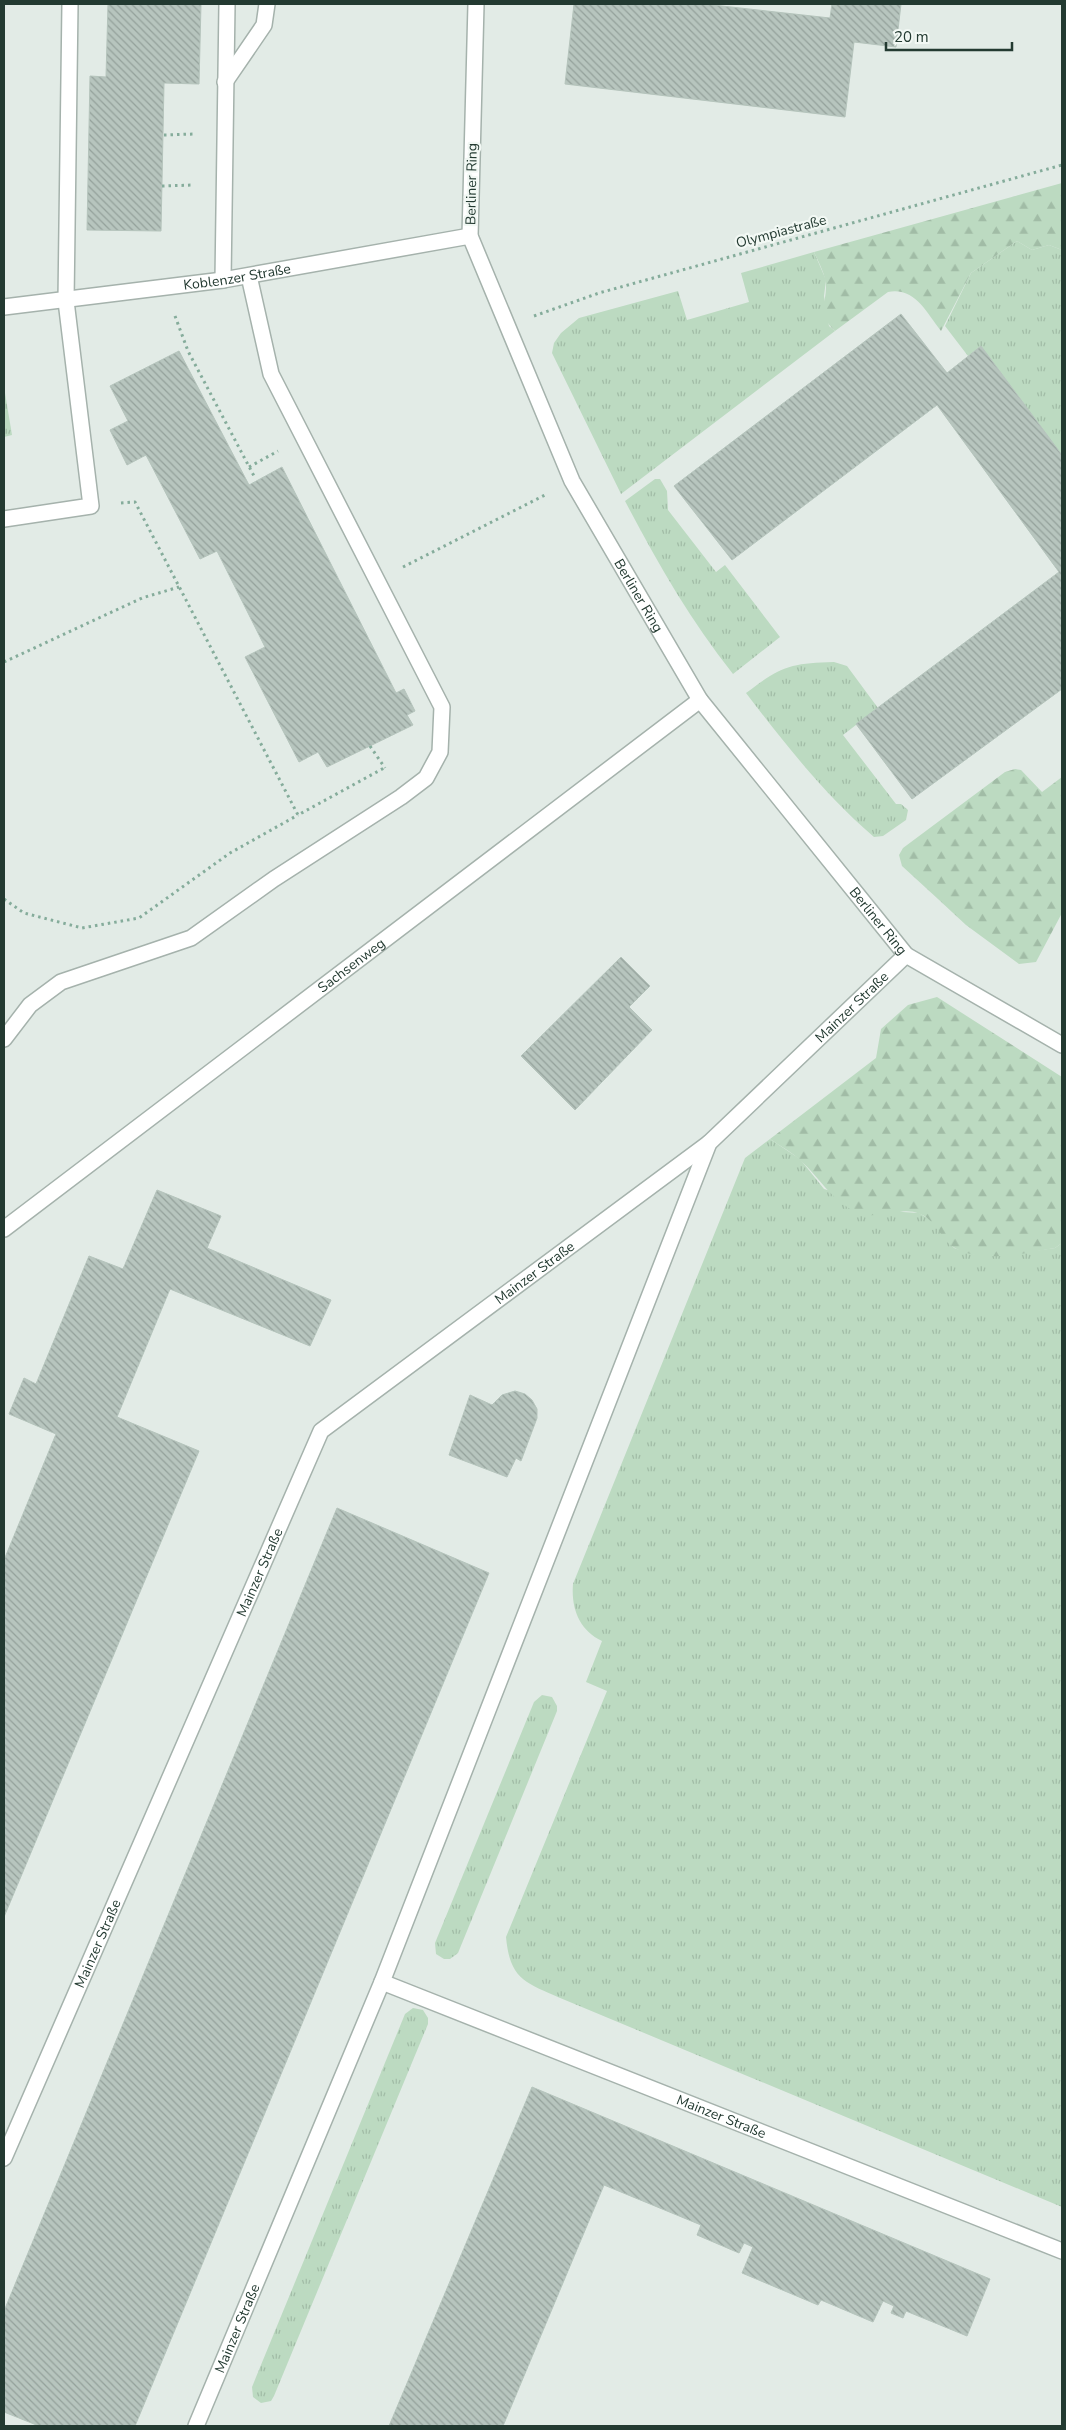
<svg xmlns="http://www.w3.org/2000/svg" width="1066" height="2430" viewBox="0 0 1066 2430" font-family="'Nunito Sans',sans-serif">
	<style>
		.grass { fill: url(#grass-tufts) }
		.forest { fill: url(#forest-firs) }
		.building { fill: url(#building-back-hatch); stroke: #b5c4bc }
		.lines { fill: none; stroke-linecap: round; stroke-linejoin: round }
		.lane-casing { stroke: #a5b2ac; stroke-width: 18 }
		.path { stroke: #85ac9b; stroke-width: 3; stroke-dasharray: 2.5 4; stroke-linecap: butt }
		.lane { stroke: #fff; stroke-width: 15 }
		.labels { text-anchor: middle; stroke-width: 4.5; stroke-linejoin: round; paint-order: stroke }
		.street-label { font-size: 14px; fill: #233a31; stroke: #f2f8f4 }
	</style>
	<defs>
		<pattern id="grass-tufts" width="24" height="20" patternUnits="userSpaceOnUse" patternTransform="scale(1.25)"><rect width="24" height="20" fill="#bcdac1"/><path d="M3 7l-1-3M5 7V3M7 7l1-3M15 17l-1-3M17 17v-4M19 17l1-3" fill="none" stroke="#a1bca6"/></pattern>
		<pattern id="forest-firs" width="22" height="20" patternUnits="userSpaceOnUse" patternTransform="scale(1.25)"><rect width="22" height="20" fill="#bcdac1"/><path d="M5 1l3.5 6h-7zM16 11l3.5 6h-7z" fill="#a1bca6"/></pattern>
		<pattern id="building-back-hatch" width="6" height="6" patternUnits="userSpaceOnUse" patternTransform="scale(1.25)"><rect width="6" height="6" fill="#b7c5be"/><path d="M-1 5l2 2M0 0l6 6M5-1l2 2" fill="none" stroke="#94a19b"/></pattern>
	</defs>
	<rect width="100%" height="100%" fill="#e2ebe6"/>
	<g class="grass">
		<path d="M1017,241L1032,250L1049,245L1062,250V455L981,346L968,356L945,326L971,273Z"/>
		<path d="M814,252L826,280L824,296L829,326L835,331L621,494L552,353L554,343L561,333L579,318L678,291L687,320L749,302L741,273Z"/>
		<path d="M4,387L12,435L4,437Z"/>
		<path d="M655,479H660L667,491L668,510L716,572L725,565L780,637L733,674C690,620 657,562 625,501Z"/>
		<path d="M834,662L847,666L878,708L843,735L896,804H901L908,810L906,820L883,836L874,837C825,795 785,744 746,693C780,667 790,663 834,662Z"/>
		<path d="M770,1139L800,1159L824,1189L903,1212L919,1213L932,1221L954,1248L972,1254L998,1256L1055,1248L1062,1243V2207L565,2000C528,1983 510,1982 506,1937L607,1691L586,1682L602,1641C579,1630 571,1608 573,1584L745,1158Z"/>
		<path d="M542,1695L552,1697L557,1706V1711L458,1953L450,1959H444L436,1954L435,1943L534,1702Z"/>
		<path d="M413,2008L423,2010L428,2018V2024L274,2396L271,2401L261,2403L253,2397L252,2387L405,2014Z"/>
	</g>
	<g class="forest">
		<path d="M1062,183V250L1049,245L1032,250L1017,241L971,273L941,331C926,312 915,287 888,292L835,331C814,312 830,298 825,279C823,270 818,261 814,252Z"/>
		<path d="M1015,769L1021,770L1042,792L1062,777V913L1036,962L1019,964L966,925L938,899L902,866L899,855L903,848L1005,772Z"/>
		<path d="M937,997L1062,1077V1243L1055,1248C1026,1253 982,1264 955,1248C941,1240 936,1220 920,1214C900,1205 876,1222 856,1212C831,1200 820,1178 801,1161C792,1152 780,1146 770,1139L876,1058L881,1029L908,1005Z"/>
	</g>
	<g class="building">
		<path d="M108,4H201L199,84L164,83L161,231L87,230L90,76L106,77Z"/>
		<path d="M574,4H704L830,18L832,4H901L896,47L854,42L845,117L565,84Z"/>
		<path d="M901,314L947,373L981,346L1062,455V689L912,799L856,724L1059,572L937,405L732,560L674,486Z"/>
		<path d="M179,351L249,485L282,467L396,693L404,689L415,711L407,715L413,725L327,767L318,752L299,762L245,657L265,647L217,551L200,559L146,455L127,465L110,430L128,421L110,386Z"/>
		<path d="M621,957L650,986L629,1007L652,1030L575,1110L521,1056Z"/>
		<path d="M157,1190L221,1216L207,1248L331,1300L310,1346L170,1289L117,1417L199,1451L4,1917V1560L56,1434L9,1414L24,1378L36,1384L89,1256L123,1269Z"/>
		<path d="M515,1391L525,1394L532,1400L537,1409V1418L521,1461L516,1458L507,1477L449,1455L470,1395L492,1405L502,1395Z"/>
		<path d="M337,1508L489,1573L135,2426H39L4,2412V2311Z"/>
		<path d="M532,2087L990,2279L967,2336L906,2311L903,2318L891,2313L894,2306L883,2301L873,2322L821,2300L818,2305L742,2273L753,2247L744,2243L739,2253L697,2235L701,2225L604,2185L503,2426H389Z"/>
	</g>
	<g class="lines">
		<defs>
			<g id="lane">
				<path id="s1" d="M476,4L470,236L572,481L700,700L906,955L1062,1045"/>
				<path d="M225,82L264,25L267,4"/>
				<path d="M223,280L227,4"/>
				<path id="s2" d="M4,307L223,280L470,236"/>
				<path d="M4,519L91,506L66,301L70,4"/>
				<path d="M4,1039L30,1005L61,982L191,938L274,879L401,797L426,778L440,752L442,707L271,374L249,276"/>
				<path id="s3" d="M4,1229L700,700"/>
				<path id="s4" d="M382,1982L1062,2251"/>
				<path id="s5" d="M4,2158L321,1431L709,1143"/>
				<path id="s6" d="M196,2426L382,1982L709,1143L906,955"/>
			</g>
		</defs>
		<use href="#lane" class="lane-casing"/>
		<g class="path">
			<path d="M164,135L195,134"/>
			<path d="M162,186L194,185"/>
			<path d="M175,316L188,351L254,476"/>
			<path d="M534,316L599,293L1062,165"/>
			<path d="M249,467L278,451"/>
			<path d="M121,503L135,502L298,815L384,768"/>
			<path d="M403,567L547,494"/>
			<path d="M4,662L142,598L179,587"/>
			<path d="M370,746L385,768"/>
			<path d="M4,899L24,913L82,928L139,918L230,853L298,815"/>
		</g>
		<use href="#lane" class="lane"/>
	</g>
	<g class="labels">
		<g class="street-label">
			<text transform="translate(471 184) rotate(-89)" y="5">Berliner Ring</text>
			<text transform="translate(781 231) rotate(-15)" y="5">Olympiastraße</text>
			<text dy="5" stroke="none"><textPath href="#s2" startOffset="235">Koblenzer Straße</textPath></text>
			<text dy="5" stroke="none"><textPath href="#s1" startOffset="630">Berliner Ring</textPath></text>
			<text dy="5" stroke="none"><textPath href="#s1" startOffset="1035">Berliner Ring</textPath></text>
			<text dy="5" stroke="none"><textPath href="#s3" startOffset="436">Sachsenweg</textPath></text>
			<text dy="5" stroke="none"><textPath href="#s6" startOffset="1579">Mainzer Straße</textPath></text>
			<text dy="5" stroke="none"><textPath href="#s5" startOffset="1059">Mainzer Straße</textPath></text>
			<text dy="5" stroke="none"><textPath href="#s5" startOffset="639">Mainzer Straße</textPath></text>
			<text dy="5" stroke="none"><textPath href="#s5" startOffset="234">Mainzer Straße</textPath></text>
			<text dy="5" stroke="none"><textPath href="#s4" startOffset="365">Mainzer Straße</textPath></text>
			<text dy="5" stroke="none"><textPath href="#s6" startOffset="106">Mainzer Straße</textPath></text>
		</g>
	</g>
	<rect width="1066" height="2430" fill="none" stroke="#233a31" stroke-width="10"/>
	<path d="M886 42v8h126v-8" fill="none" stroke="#233a31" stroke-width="2.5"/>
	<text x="894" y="42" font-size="15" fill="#233a31" stroke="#f2f8f4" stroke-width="4" paint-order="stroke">20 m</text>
</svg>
